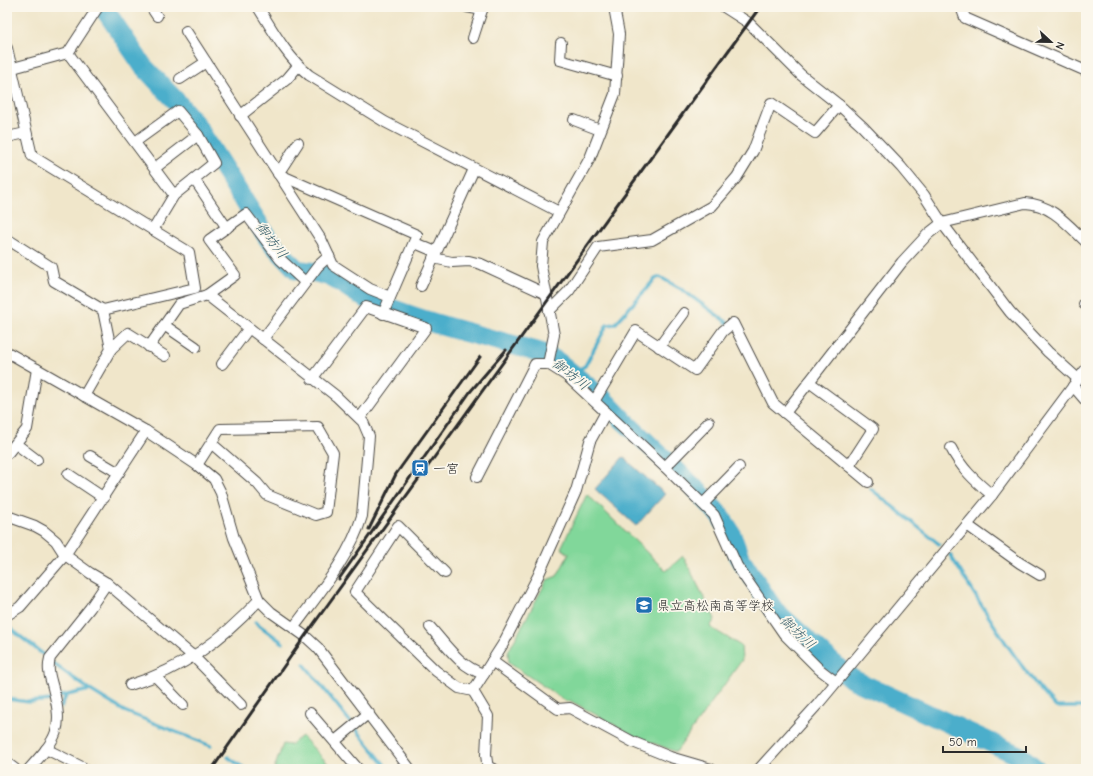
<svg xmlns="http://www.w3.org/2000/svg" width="1093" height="776" viewBox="0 0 1093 776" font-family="'Comic Neue','Klee One',sans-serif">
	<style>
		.green { fill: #81d79a; stroke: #568162 }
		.water { fill: #4caecb; stroke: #3c6c7b }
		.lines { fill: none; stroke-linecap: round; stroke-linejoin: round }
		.stream { stroke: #4caecb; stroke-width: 3.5 }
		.river { stroke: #4caecb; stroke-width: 20 }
		.service-casing { stroke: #494743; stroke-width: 7 }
		.minor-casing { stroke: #494743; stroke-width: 12 }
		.service { stroke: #fff; stroke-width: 5 }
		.minor { stroke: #fff; stroke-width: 10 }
		.rail { stroke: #2b2b2b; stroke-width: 3 }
		.labels { text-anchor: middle; stroke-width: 3.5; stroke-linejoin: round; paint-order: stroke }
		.poi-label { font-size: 13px; fill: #2b2b2b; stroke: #fbf7ec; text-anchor: start }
		.water-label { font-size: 14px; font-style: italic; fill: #385f6b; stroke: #fbf7ec }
	</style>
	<rect width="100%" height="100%" fill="#fbf7ec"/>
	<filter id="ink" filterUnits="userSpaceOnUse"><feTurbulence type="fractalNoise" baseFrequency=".025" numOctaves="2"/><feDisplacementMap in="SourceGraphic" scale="8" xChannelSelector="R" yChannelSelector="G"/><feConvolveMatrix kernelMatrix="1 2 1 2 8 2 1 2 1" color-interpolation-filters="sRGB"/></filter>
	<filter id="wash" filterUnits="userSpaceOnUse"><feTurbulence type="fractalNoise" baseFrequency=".012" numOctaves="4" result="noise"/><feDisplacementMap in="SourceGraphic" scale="16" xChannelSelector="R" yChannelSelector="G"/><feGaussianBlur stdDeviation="0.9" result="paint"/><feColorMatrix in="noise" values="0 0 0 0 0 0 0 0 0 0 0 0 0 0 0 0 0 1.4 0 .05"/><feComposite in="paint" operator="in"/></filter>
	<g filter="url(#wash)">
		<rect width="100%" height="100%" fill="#f0e6ca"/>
		<g class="green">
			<path d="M587,494L666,571L683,556L715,619L710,627L741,646L742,660L676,752L633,735L569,700L567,702L509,663L508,652L547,580L557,576L569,554L561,548Z"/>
			<path d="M302,736L333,769H274L283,744L290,745Z"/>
		</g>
		<path class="water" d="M623,457L665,494L636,526L595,489Z"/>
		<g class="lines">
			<g class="stream">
				<path d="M572,373L585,366L607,325L615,324L655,279L660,277L681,289L728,323"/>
				<path d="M871,489L939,544"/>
				<path d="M950,555C981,603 1016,666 1056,707H1086"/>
				<path d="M255,622L283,643"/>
				<path d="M7,626L44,655"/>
				<path d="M51,662L90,690"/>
				<path d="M304,664L388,769"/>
				<path d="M58,697L90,690L124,711L211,746"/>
				<path d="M7,699L29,702L52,700"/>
				<path d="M61,707L66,696"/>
				<path d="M228,757L245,769"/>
			</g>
			<path class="river" d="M103,7L143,66L177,102L196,125L269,240L297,270C333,273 335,280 363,297C374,303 387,307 398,311C445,329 496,339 545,354L558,362L603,399L625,422L701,494L721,517L730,531L739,556L774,610L828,659L852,679L1020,756L1036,769"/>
		</g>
	</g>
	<g filter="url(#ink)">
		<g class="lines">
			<defs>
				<path id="service" d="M488,764L499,769"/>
				<g id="minor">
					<path d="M151,7L157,16"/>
					<path d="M258,7C273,31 287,57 309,75L385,122L559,212"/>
					<path d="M467,7L482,10"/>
					<path d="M724,7L749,23L801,75L839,105L863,127L901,167L924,195L942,223L1010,312L1048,352L1078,379"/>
					<path d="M961,7L965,18L1086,71"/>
					<path d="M186,31L322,241L333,265L370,289L390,297"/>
					<path d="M473,38L483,7"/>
					<path d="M561,43L560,60L617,76"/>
					<path d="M7,48L32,156L189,252L195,288L103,310L54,281L51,267L7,239"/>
					<path d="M68,53L174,195"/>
					<path d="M13,68L68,53L98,7"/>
					<path d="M180,79L206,62"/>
					<path d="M240,116L287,79L298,66"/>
					<path d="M574,120L600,130"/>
					<path d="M7,137L26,133"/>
					<path d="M135,142L178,111L198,135L214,163L174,195L153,230"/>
					<path d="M298,143L278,174L417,235L383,314"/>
					<path d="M155,168L198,135"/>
					<path d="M194,179L227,228"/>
					<path d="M415,243L436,252"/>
					<path d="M433,258L452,262L469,261L481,264L546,294"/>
					<path d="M421,286L474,169"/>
					<path d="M207,295L336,396L363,422L369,436L362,516C350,557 319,593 294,627"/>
					<path d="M1084,304L1086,301"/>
					<path d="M549,311L569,291L598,247L652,240L712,206L737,177L753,151L771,103L815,133L839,105"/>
					<path d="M164,325L196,347"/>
					<path d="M263,339L318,266L329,256"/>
					<path d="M149,347L179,304L207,295L235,275L209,240L246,214L280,259L305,282"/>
					<path d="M659,347L684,313"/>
					<path d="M111,349L128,333L165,356"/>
					<path d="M7,352L146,431L197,465L214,479L221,493L234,538L259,600L271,612L305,636L318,648L410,769"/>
					<path d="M222,364L249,328"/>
					<path d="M548,364L554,335L541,266L543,242L590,158L615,94L619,34L614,7"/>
					<path d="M312,379L366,307L426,328L360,418"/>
					<path d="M809,382L873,429L849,466"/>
					<path d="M1073,386L1086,401"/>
					<path d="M84,396L111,349L103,310"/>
					<path d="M595,400L636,331L695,370L723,331L733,323L773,403L868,482"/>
					<path d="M785,413L902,262L928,234L942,223L1025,203C1051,204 1068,225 1086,242"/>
					<path d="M16,444L37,460"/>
					<path d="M951,448C961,468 975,481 992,495"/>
					<path d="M7,452L8,453L27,429L37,369"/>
					<path d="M90,456L119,473"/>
					<path d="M197,465L220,429L318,427L333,453L326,512L316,515L267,495L257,483L211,443"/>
					<path d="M665,467L709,422"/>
					<path d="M68,474L104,498"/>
					<path d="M477,477L535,364H548L567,376L665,467L714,515L737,566L784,634L819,669L836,682"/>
					<path d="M703,504L739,467"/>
					<path d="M7,516L35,526L44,531L56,541L65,555L90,573L107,583L194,657L241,705"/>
					<path d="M967,525L1020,563L1040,575"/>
					<path d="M445,573L398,526L355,592L436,671L459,688L473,691"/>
					<path d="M7,615L20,607L65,555L146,431"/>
					<path d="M430,627C446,645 460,667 484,674"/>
					<path d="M492,661L558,709L570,708L633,742L670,757L711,769"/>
					<path d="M156,677L183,705"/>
					<path d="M130,685C183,669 222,640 259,600"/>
					<path d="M310,713L358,769"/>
					<path d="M335,741L369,713"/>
					<path d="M46,749L86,769"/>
					<path d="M7,763L15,769"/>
					<path d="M29,769C57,738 64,730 53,688C50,677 47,669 50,658L90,608L107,583"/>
					<path d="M488,769L486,755L488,716L473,691L503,644L538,576L576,491L590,441L606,412"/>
					<path d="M759,769L818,704L992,495L1086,369"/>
				</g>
			</defs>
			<use href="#service" class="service-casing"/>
			<use href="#minor" class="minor-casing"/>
			<use href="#service" class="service"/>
			<use href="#minor" class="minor"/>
			<g class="rail">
				<path d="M369,529L396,474L480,357"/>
				<path d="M339,579L470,392L506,350"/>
				<path d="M212,769L305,636L760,7"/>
			</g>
		</g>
	</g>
	<defs>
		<symbol id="station-square" viewBox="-11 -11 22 22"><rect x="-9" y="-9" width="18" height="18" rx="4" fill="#1f6fb2" stroke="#fbf7ec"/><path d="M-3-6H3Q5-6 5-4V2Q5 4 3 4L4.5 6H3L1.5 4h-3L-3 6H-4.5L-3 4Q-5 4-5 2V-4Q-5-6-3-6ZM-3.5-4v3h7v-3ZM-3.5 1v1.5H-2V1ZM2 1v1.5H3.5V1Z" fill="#fff"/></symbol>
		<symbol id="school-square" viewBox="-11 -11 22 22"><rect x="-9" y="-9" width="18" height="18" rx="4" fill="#1f6fb2" stroke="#fbf7ec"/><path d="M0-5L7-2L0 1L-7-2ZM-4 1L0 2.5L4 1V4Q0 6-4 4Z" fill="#fff"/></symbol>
	</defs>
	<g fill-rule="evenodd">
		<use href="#station-square" x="410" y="458" width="20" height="20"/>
		<use href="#school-square" x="634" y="595" width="20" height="20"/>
	</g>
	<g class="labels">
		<g class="poi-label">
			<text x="433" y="473">一宮</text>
			<text x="657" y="610">県立高松南高等学校</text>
		</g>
		<g class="water-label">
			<text transform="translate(272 240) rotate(52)" y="5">御坊川</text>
			<text transform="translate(571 374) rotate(38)" y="5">御坊川</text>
			<text transform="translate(798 632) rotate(43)" y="5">御坊川</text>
		</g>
	</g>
	<rect width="1093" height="776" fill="none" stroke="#fbf7ec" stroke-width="24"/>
	<g transform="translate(1051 42) rotate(112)" stroke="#fbf7ec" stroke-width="3" paint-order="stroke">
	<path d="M0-3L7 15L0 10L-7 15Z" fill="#2b2b2b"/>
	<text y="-6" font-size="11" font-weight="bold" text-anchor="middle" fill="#2b2b2b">N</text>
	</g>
	<path d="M943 746v6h83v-6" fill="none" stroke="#2b2b2b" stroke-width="2"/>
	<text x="949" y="746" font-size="12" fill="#2b2b2b" stroke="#fbf7ec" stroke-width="3" paint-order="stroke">50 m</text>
</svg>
